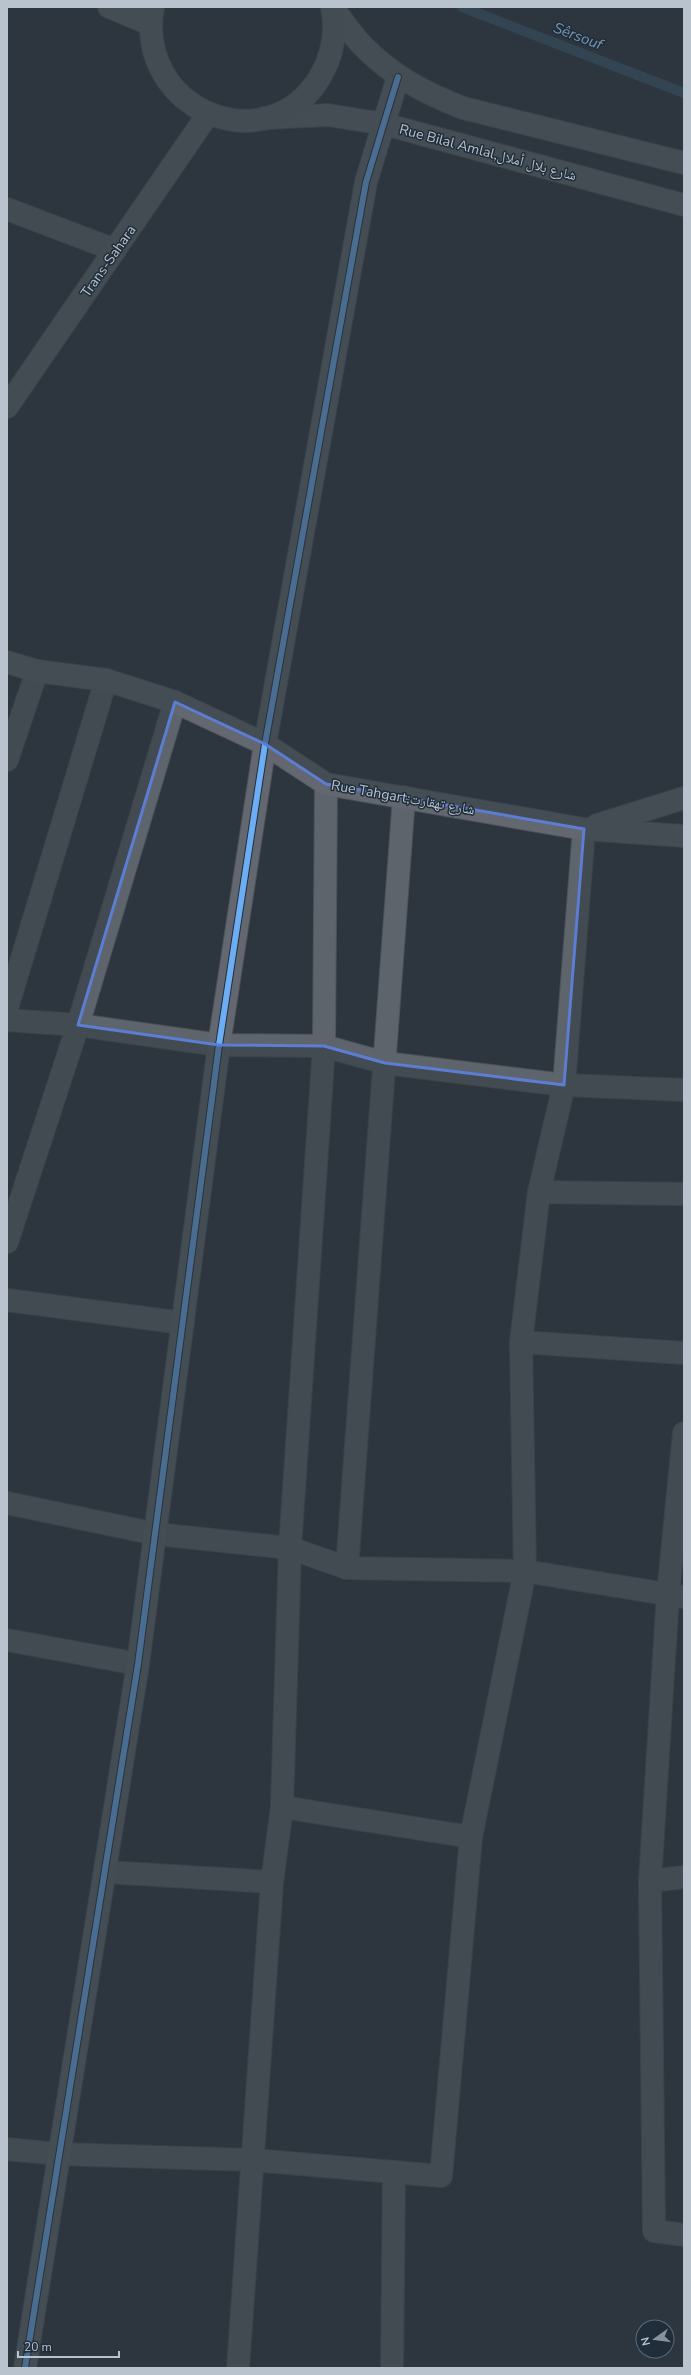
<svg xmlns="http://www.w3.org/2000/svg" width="691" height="2375" viewBox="0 0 691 2375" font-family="'Nunito Sans','Noto Naskh Arabic',sans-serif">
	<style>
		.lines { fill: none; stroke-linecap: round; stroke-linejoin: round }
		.stream { stroke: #3b546a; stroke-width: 10 }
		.street-casing { stroke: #4c5258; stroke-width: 24 }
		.secondary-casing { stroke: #4c5258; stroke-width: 24 }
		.primary-casing { stroke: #4b535b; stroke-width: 24 }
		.street { stroke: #5e646b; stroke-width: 22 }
		.secondary { stroke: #636870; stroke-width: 22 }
		.primary { stroke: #60676d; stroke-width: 22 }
		.cycleway-casing { stroke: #202d3a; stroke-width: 8 }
		.cycleway { stroke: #6dadf4; stroke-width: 6 }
		.marked { fill: none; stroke: #5b7dd4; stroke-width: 3; stroke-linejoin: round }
		.labels { text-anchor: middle; stroke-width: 3; stroke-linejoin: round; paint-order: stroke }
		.street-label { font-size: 14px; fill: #b9c3ce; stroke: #202d3a }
		.water-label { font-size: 15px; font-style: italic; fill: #7897b1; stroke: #202d3a }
	</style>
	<rect width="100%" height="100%" fill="#2d363e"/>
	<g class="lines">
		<path class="stream" d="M462,7L684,93"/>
		<defs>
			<g id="street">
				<path d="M7,209L115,250"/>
				<path d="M7,760L37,671"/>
				<path d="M7,1008L106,680"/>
				<path d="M7,1020L78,1025L219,1045L324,1046L385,1063L564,1085L684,1090"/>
				<path d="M539,1192L684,1194"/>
				<path d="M7,1242L78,1025L175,702"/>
				<path d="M7,1300L183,1323"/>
				<path d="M521,1342L684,1353"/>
				<path d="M684,1433L668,1594L650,1881L684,1877"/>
				<path d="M7,1503L156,1534L290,1548L347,1568L525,1571L684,1597"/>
				<path d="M347,1568L404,797"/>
				<path d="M7,1640L138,1664"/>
				<path d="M282,1807L471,1837"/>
				<path d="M106,1872L272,1882"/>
				<path d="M650,1881L654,2231L684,2235"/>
				<path d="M7,2149L58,2154L253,2160L441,2176L471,1837L525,1571L521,1342L539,1192L564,1085L584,829"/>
				<path d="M238,2368L272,1882L282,1807L290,1548L324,1046L326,784"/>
				<path d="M392,2368L394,2174"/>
			</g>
			<g id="secondary">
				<path d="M109,7L150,24"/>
				<path d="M333,8C343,21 352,35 363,46C392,76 425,93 463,108L684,163"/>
				<path d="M265,118L328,115L384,124L684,205"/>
				<path d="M7,662L37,671L106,680L175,702L265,744L326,784L584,829L684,836"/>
				<path d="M597,825L684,798"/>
				<path d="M25,2368L138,1664L219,1045L265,744L366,182L398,77"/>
			</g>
			<g id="primary">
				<path d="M153,7C134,111 268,164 320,77C333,55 337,32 332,7"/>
				<path d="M7,407L208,114"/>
			</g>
		</defs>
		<use href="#street" class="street-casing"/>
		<use href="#secondary" class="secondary-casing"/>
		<use href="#primary" class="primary-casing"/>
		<use href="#street" class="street"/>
		<use href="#secondary" class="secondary"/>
		<use href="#primary" class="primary"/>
		<defs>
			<path id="cycleway" d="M25,2368L138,1664L219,1045L265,744L366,182L398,77"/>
		</defs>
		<use href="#cycleway" class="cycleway-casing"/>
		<use href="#cycleway" class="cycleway"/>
	</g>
	<path d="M0 0H691V2375H0ZM175,702L265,744L326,784L584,829L564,1085L385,1063L324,1046L219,1045L78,1025Z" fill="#2d363e" fill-opacity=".55" fill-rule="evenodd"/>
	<path class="marked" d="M175,702L265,744L326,784L584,829L564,1085L385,1063L324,1046L219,1045L78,1025Z"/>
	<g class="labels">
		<g class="street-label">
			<text transform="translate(488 152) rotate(15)" y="5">Rue Bilal Amlal,شارع بلال أملال</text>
			<text transform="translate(108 261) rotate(-55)" y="5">Trans-Sahara</text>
			<text transform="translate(403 797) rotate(10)" y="5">Rue Tahgart;شارع تهقارت</text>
		</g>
		<g class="water-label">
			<text transform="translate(578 36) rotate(21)" y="5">Sêrsouf</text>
		</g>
	</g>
	<rect width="691" height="2375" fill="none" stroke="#b9c3ce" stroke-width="16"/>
	<g transform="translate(655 2339) rotate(256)"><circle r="19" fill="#202d3a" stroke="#5d6975"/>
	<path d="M0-3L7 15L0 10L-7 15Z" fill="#88929c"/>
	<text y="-6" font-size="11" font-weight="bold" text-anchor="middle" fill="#b9c3ce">N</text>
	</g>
	<path d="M18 2351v6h101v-6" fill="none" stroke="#b9c3ce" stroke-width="2"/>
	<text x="24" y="2351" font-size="12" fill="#b9c3ce" stroke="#202d3a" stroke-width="3" paint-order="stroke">20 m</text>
</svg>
